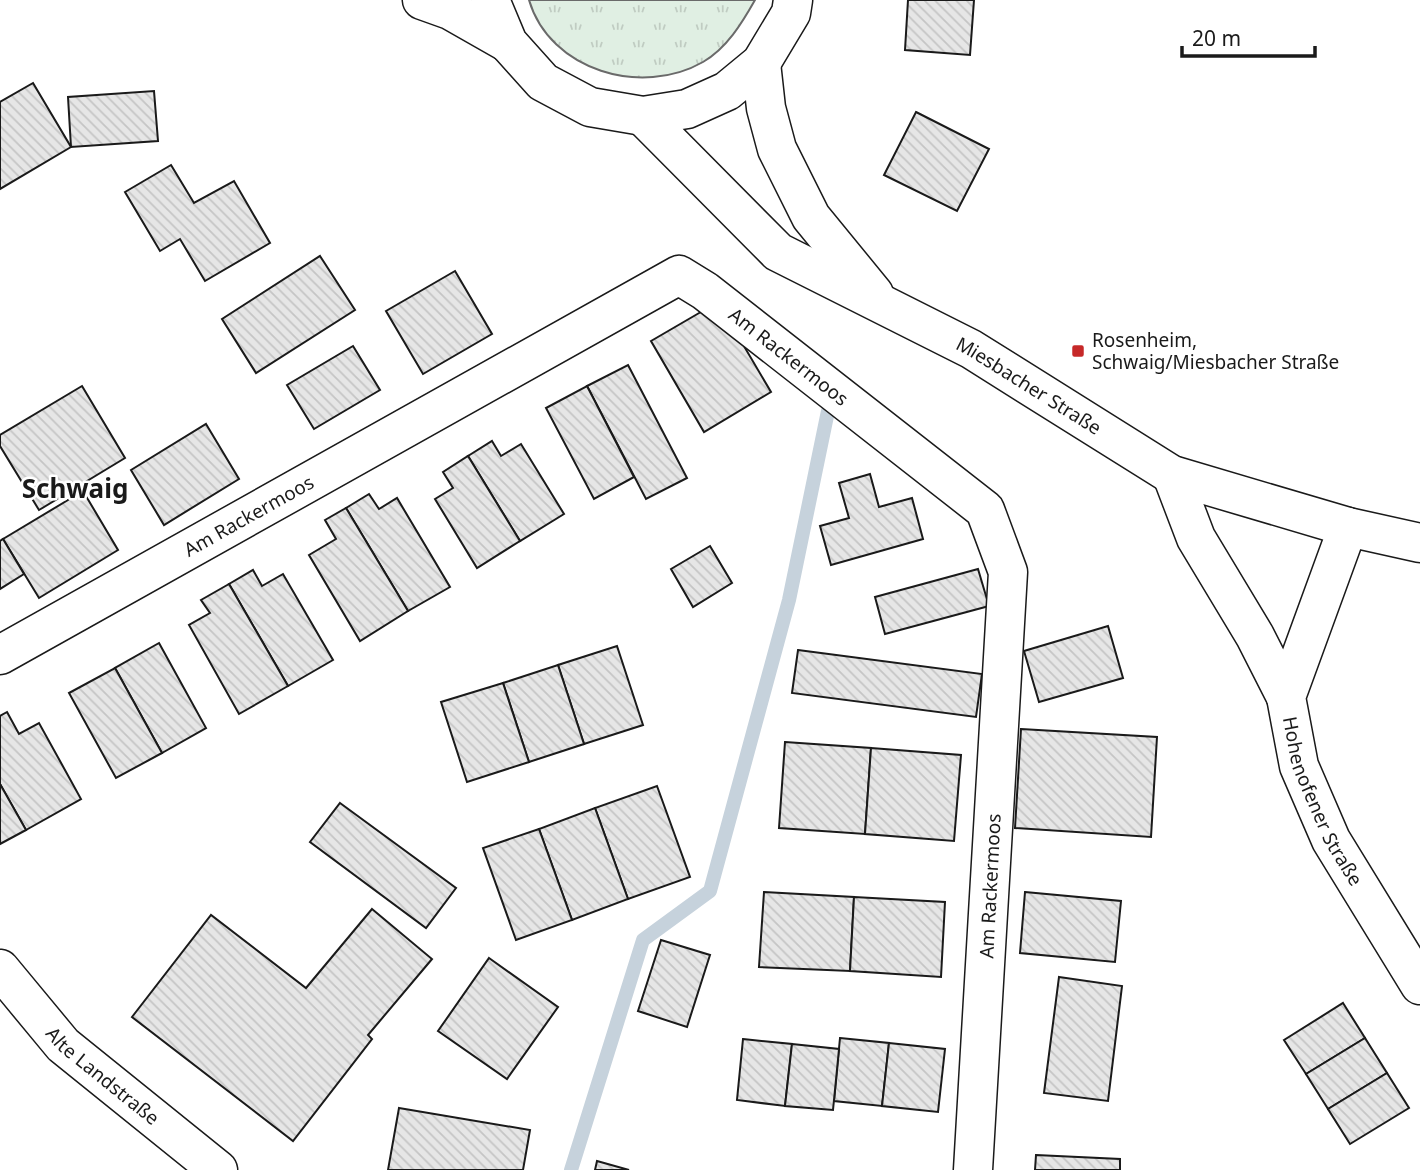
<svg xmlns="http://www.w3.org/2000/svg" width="1420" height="1170" viewBox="0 0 1420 1170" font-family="'Noto Sans',sans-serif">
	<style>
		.grass { fill: url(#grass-tufts); stroke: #6a6a6a; stroke-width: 2 }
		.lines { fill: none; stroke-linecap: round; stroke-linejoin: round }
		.stream { stroke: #c6d2dc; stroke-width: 14 }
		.building { fill: url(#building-back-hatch); stroke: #1a1a1a; stroke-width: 2 }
		.minor-casing { stroke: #1a1a1a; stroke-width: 41 }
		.major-casing { stroke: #1a1a1a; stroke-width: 41 }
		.minor { stroke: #fff; stroke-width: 38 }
		.major { stroke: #fff; stroke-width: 38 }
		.poi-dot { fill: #c62828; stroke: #fff; stroke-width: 2.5 }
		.labels { text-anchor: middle; stroke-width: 5; stroke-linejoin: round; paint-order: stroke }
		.poi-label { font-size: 19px; fill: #1a1a1a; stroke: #fff; text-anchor: start }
		.street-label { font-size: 19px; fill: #1a1a1a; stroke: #fff }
		.district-label { font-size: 26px; font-weight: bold; fill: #1a1a1a; stroke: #fff }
	</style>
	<defs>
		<pattern id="grass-tufts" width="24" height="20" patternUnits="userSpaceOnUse" patternTransform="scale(1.75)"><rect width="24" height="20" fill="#e0efe3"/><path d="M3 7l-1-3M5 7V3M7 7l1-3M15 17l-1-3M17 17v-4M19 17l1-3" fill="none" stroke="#c0ccc2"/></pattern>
		<pattern id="building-back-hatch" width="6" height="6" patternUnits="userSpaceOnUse" patternTransform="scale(1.75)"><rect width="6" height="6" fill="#e6e6e6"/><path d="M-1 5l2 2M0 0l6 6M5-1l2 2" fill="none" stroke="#c5c5c5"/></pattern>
	</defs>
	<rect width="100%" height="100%" fill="#fff"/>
	<path class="grass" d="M529,0H755C742,23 727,48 703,62C642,97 550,71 529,0Z"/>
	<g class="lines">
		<path class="stream" d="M571,1170L643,940L710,891L789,600L828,411"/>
	</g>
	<g class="building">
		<path d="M908,0H974L970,55L905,50Z"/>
		<path d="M33,83L71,147L0,189V102Z"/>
		<path d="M154,91L158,141L71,147L68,97Z"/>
		<path d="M916,112L989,149L957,211L884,175Z"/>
		<path d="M171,165L194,203L234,181L270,243L205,281L180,239L160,251L125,192Z"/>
		<path d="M320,256L355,310L256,373L222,319Z"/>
		<path d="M455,271L492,334L423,374L386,311Z"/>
		<path d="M718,302L771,392L704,432L651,341Z"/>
		<path d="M353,346L380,390L314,429L287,385Z"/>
		<path d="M628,365L687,478L646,499L587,386Z"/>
		<path d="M82,386L125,458L39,510L0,446V435Z"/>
		<path d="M587,386L634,477L594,499L546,408Z"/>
		<path d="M206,424L239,479L164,525L131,470Z"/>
		<path d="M492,441L501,456L521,444L564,514L520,541L468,456Z"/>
		<path d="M468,456L520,541L477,568L435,499L453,488L443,472Z"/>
		<path d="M870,474L879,507L912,498L923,539L831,565L820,526L849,518L839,483Z"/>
		<path d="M83,491L118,550L39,598L3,539Z"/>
		<path d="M369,494L379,509L397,498L450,587L408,611L346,508Z"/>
		<path d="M346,508L408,611L360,641L309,555L336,539L325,520Z"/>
		<path d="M3,539L24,574L0,589V541Z"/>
		<path d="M710,546L732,583L693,607L671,569Z"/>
		<path d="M978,569L989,606L885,634L875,597Z"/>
		<path d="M253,570L262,586L283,574L333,660L288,686L229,584Z"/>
		<path d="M229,584L288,686L239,714L189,625L210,613L201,600Z"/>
		<path d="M1108,626L1123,678L1039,702L1024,651Z"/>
		<path d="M159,643L206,728L162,753L115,668Z"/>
		<path d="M617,646L643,725L584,744L558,665Z"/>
		<path d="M798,650L982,674L976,717L792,693Z"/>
		<path d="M558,665L584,744L529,762L503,683Z"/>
		<path d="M115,668L162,753L116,778L69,693Z"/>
		<path d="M503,683L529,762L467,782L441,702Z"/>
		<path d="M7,712L19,734L39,723L81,799L26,830L0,784V716Z"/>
		<path d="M1021,729L1157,737L1151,837L1015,828Z"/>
		<path d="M785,742L871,748L865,834L779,828Z"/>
		<path d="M871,748L961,755L954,841L865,834Z"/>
		<path d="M0,784L26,830L0,844Z"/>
		<path d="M657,786L690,877L628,899L595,808Z"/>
		<path d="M340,803L456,888L426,928L310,842Z"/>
		<path d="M595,808L628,899L572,920L539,829Z"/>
		<path d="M539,829L572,920L516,940L483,848Z"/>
		<path d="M764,892L854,897L850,971L759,967Z"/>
		<path d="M1025,892L1121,901L1115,962L1020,953Z"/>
		<path d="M854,897L945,902L941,977L850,971Z"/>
		<path d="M372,909L432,959L368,1035L372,1039L293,1141L132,1017L211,915L306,988Z"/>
		<path d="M661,940L710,955L687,1027L638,1011Z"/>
		<path d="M489,958L558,1007L507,1079L438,1031Z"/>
		<path d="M1059,977L1122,986L1108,1101L1044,1093Z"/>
		<path d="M1343,1003L1365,1038L1306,1074L1284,1040Z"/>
		<path d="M840,1038L889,1043L882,1106L834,1101Z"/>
		<path d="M1365,1038L1387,1073L1328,1109L1306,1074Z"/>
		<path d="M743,1039L792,1044L785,1106L737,1100Z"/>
		<path d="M889,1043L945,1049L938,1112L882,1106Z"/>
		<path d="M792,1044L839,1049L833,1110L785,1106Z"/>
		<path d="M1387,1073L1409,1108L1350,1144L1328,1109Z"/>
		<path d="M399,1108L530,1130L523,1170H388Z"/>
		<path d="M1036,1155L1120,1159V1170H1035Z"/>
		<path d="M597,1161L629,1170H595Z"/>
	</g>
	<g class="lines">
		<defs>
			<g id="minor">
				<path id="s1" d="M0,655L679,275L705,291L985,510L1008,572L973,1170"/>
				<path id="s2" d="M0,969L63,1045L218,1170"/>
			</g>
			<g id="major">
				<path d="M422,0L450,10L508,43"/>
				<path d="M490,0L508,43L543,82L590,107L643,116L687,109L727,91L761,63L791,13L793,0"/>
				<path d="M761,63L766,108L777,149L811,217L874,294"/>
				<path id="s3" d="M643,116L778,252L971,349L1172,475L1348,527L1420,543"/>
				<path d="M1172,475L1196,538L1255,636L1286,697"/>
				<path id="s4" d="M1348,527L1286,697L1299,766L1331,840L1420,985"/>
			</g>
		</defs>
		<use href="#minor" class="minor-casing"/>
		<use href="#major" class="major-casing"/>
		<use href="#minor" class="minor"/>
		<use href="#major" class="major"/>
	</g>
	<rect class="poi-dot" x="1071" y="344" width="14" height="14" rx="3.5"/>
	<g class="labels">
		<g class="poi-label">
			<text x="1092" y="347">Rosenheim,<tspan x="1092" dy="22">Schwaig/Miesbacher Straße</tspan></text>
		</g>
		<g class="street-label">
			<text dy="7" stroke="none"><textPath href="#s1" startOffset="915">Am Rackermoos</textPath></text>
			<text dy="7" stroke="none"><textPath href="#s3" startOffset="476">Miesbacher Straße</textPath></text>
			<text dy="7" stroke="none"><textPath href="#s1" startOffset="285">Am Rackermoos</textPath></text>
			<text dy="7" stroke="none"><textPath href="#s4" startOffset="292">Hohenofener Straße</textPath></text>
			<text transform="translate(990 886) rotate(-87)" y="7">Am Rackermoos</text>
			<text dy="7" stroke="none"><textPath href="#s2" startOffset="149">Alte Landstraße</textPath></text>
		</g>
		<g class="district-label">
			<text x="75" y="498">Schwaig</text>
		</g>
	</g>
	<path d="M1182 46v10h133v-10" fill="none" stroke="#1a1a1a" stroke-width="3.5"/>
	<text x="1192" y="46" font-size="21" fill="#1a1a1a" stroke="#ffffff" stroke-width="5" paint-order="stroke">20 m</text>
</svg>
